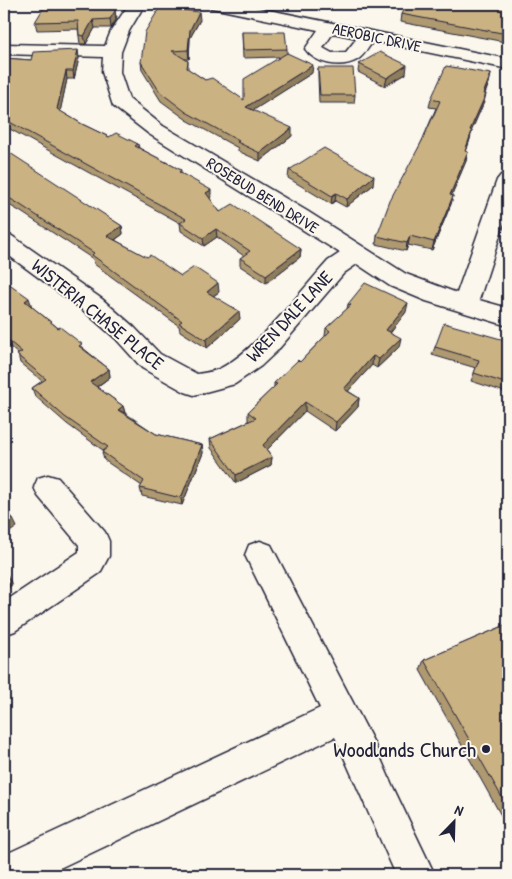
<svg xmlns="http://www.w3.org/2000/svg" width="512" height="879" viewBox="0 0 512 879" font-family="'Patrick Hand',sans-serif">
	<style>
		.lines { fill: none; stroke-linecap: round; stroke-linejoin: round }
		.minor-casing { stroke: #22223b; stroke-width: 3 }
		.minor { fill: #fbf7ec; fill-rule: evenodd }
		.wall { fill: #af9970; stroke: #22223b }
		.shaded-wall { fill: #8e7d5b; stroke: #22223b }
		.building { fill: #cbb282; stroke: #22223b }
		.poi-dot { fill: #22223b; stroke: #fbf7ec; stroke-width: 2 }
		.labels { text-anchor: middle; stroke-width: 4; stroke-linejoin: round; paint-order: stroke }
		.far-street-label { font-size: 16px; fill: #22223b; stroke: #fbf7ec }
		.street-label { font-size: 19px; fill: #22223b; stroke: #fbf7ec }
		.near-poi-label { font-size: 22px; fill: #22223b; stroke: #fbf7ec; text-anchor: end }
	</style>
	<rect width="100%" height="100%" fill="#fbf7ec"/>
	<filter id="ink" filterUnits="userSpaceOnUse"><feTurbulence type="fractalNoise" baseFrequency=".02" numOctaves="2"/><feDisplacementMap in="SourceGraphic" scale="10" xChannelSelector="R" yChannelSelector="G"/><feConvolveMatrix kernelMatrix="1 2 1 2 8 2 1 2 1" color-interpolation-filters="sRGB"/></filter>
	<g filter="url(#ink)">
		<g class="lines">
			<defs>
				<g id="minor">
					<path d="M129,4H145L129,31L121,52L120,72L129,99L163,126L307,211L406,274L457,293L497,180L501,175L508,174V211L479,300L508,308V326L426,301L390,286L357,264L344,273L277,351L261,366L235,384L194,395L185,392L142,368L116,339L84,311L4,252V233L12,236L102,299L134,327L160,354L197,374C204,373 212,372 219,369C256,351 299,293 328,261L340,253L149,134L113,106L102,72L103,57L4,54V44L105,46L111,31Z"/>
					<path d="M209,4H240L508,59V69L373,41C369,47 363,57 357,60C341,69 315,64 305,49L318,30L217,9L211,8ZM333,33L357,38L346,52L332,53L323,48Z"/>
					<path d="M48,475L58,478L105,532L109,541V556L100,573L15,631L4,635V602L79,552V545L38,496L34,487L38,478Z"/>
					<path d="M260,541L271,545L374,743L393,787L435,875H396L335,737L45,875H4V855L320,708L245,555L249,545Z"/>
				</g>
			</defs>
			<use href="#minor" class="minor-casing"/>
			<use href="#minor" class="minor"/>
		</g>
		<g class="wall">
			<path d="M508,4V34L505,42L400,22L401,14Z"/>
			<path d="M117,16L116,20L111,28H95L86,44H80L78,29L37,30L35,22Z"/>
			<path d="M200,20L190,38L189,59H184L188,61V69L205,80L244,100L279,57L243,58L242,32L287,49V53L312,73L253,110L292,136L260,161L238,151V148L187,120L161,101L142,70L141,62Z"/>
			<path d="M4,58L31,60L79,58L74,79H67L60,111L82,124L109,137L138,144L139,148L181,170V173L211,198L210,199L220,212L301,249L300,257L266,283L240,266V258L244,256L217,237L204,246L181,231L180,223L8,128L6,120L5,87H4Z"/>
			<path d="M359,64L406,74L385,86L358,72Z"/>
			<path d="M318,68L355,95L354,103H319L318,76Z"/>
			<path d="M491,74L489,83L485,94L484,102L471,131L470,139L466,152H468L466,161L451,196H453L451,204L432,250L408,245L406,251L376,244L377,236L422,141L436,108L429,107L431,99Z"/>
			<path d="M4,152L122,226L123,234L115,240L181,276L219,292L213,296L240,319L207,348L180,331L179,326L94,264L93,259L21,212L4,202Z"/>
			<path d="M289,170L373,185L346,207L335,201L331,204L288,178Z"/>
			<path d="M4,280L31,306L109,369L110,377L97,387L123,406L125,413L156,434L202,445L203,453L182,505L142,496L140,488L142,486L104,460L102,452L104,451L67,424L35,396L32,388L42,381L20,363L18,354L4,342Z"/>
			<path d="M348,304L406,312L390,332L399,347L377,368L372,365L348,391L359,398L358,407L335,431L305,411L267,450L272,457L271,465L236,483L211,448L210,439L249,421H248V412L274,387V383L300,362L325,336L326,328L347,309Z"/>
			<path d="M508,341V393L471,381L476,368L432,355L435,347Z"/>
			<path d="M508,624V828L420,670L424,660Z"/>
		</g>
		<g class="shaded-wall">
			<path d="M115,8L116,20L111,28L110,19Z"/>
			<path d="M199,12L200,20L190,38L189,59L188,50L190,30Z"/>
			<path d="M93,20L95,28L86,44L84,36Z"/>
			<path d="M78,50L79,58L74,79L73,71Z"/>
			<path d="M313,65L312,73L246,115V107Z"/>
			<path d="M407,65L406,74L385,86L387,78Z"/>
			<path d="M66,71L67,79L59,117L57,109Z"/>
			<path d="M491,74L489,83L481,102L483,94Z"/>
			<path d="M486,94L484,102L468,139L470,130Z"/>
			<path d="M292,128V136L260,161V153Z"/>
			<path d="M472,131L470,139L463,160L465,151Z"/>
			<path d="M468,152L466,161L448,204L450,195Z"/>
			<path d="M374,176L373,185L346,207L347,199Z"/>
			<path d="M211,190V198L207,201L206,193Z"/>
			<path d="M336,193L335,201L331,204L332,196Z"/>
			<path d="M453,196L451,204L432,250L434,242Z"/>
			<path d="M122,226L123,234L109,244L107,236Z"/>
			<path d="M216,229L217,237L204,246L203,238Z"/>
			<path d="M410,236L408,245L406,251L407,243Z"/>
			<path d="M301,249L300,257L266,283V275Z"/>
			<path d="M218,283L219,292L207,300V292Z"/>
			<path d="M29,298L32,307L25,301Z"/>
			<path d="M408,303L406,312L385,339L386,330Z"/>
			<path d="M239,311L240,319L207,348L206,340Z"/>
			<path d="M401,338L399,347L377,368L379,359Z"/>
			<path d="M373,356L372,365L343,397L344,389Z"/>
			<path d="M109,369L110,377L92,390L90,382Z"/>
			<path d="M359,398L358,407L335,431L336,422Z"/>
			<path d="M305,402V411L263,454V445Z"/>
			<path d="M123,406L125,413L118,410Z"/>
			<path d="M202,445L203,453L182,505L181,498Z"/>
			<path d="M272,457L271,465L236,483V475Z"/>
			<path d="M12,517L17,527L4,536V523Z"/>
			<path d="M7,575L12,585L4,591V578Z"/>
		</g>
		<g class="building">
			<path d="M46,4H71L115,8V11L110,19L93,20L84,36L79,35L78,21L35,22Z"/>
			<path d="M407,4H508V31L507,34L401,14Z"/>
			<path d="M160,7L199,12L190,30L188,50L172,51L188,61L187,68L205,80L212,78L244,100V79L287,53L313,65L246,107L292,128L260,153L237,142L239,141L186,112L160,92L141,62L145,32Z"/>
			<path d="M242,32H285L287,49L243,50Z"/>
			<path d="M78,50L73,71H66L57,109L82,124L109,137L116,133L138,144L135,146L181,170L179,172L211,190L206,193L220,212L233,204L301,249L266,275L240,258L250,251L216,229L203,238L180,223L186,219L6,120L4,79V58L31,60L33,52Z"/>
			<path d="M380,52L407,65L387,78L359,64Z"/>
			<path d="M446,66L491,74L483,94H486L470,130L472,131L465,151L468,152L450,195L453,196L434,242L410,236L407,243L377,236L390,201L422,141L440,101L431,99Z"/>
			<path d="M318,68H353L355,95H320Z"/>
			<path d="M324,148L374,176L347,199L336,193L332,196L289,170Z"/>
			<path d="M7,151L122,226L107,236L147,257L150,255L181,276L194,267L218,283L207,292L239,311L206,340L179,323L182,321L92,255L94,253L19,204L4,195V152L7,154Z"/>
			<path d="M4,280L29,298L25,301L58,328L60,327L82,344L79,346L109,369L90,382L123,406L118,410L156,434L202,445L181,498L140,488L144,481L102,452L108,447L65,417L32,388L46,379L17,355L22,352L4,337Z"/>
			<path d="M365,283L408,303L386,330L401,338L379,359L373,356L344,389L359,398L336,422L305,402L263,445L272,457L236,475L210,439L256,418L248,412L277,384L274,383L298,360L300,362L330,331L326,328L351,305L348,304Z"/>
			<path d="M444,323L508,341V384L474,373L479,360L435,347Z"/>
			<path d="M4,508L12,517L4,523Z"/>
			<path d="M4,571L7,575L4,578Z"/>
			<path d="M508,624V808L424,660Z"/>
		</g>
	</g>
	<circle class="poi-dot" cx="486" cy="749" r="5"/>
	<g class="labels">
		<g class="far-street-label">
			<text transform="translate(377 37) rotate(12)" y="6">AEROBIC DRIVE</text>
			<text transform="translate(263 195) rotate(32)" y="6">ROSEBUD BEND DRIVE</text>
		</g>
		<g class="street-label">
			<text transform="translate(98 314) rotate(39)" y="7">WISTERIA CHASE PLACE</text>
			<text transform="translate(289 316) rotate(-47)" y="7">WREN DALE LANE</text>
		</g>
		<g class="near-poi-label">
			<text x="476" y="757">Woodlands Church</text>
		</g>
	</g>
	<rect width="512" height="879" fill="none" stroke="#fbf7ec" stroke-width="20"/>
	<rect x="10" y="10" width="492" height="859" fill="none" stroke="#22223b" stroke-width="2" filter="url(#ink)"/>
	<g transform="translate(454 822) rotate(23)" stroke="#fbf7ec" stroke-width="4" paint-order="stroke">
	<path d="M0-4L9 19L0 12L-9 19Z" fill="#22223b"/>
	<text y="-8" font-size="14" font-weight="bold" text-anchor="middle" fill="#22223b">N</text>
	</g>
</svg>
